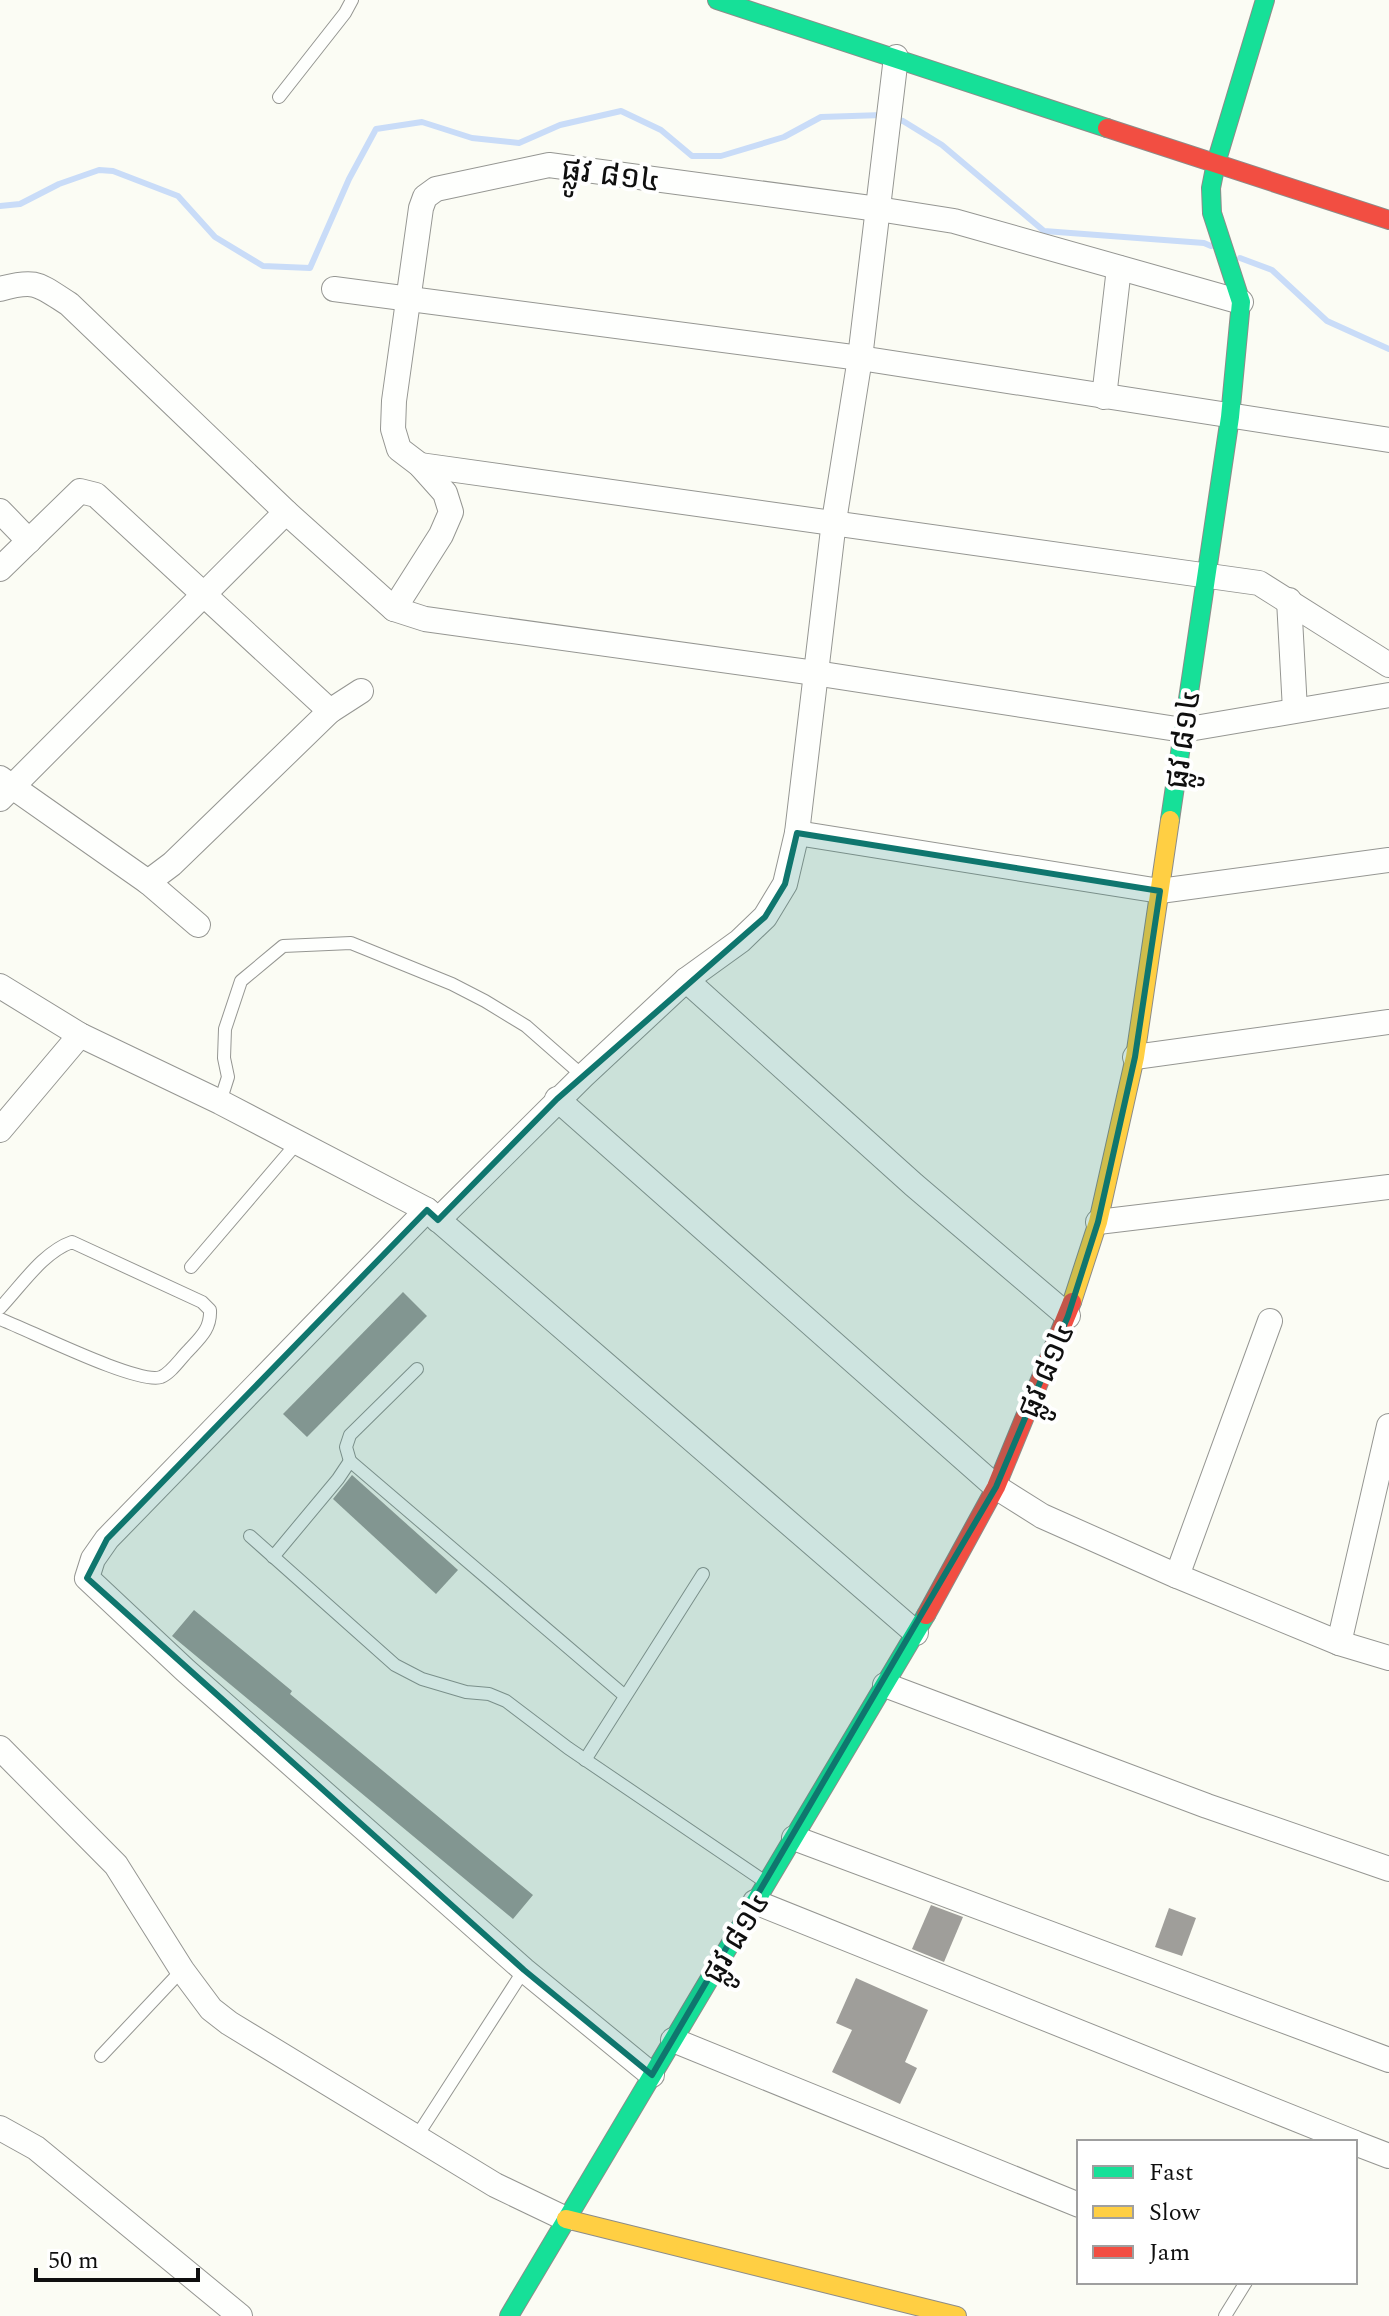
<svg xmlns="http://www.w3.org/2000/svg" width="1389" height="2316" viewBox="0 0 1389 2316" font-family="Spectral,'Noto Sans Khmer',serif">
	<style>
		.lines { fill: none; stroke-linecap: round; stroke-linejoin: round }
		.stream { stroke: #c9dcf8; stroke-width: 6 }
		.building { fill: #9f9e9a }
		.lane-casing { stroke: #959692; stroke-width: 14 }
		.street-casing { stroke: #959692; stroke-width: 26 }
		.fast-casing { stroke: #8c8c89; stroke-width: 20 }
		.slow-casing { stroke: #8c8c89; stroke-width: 20 }
		.jam-casing { stroke: #8c8c89; stroke-width: 20 }
		.lane { stroke: #fefffd; stroke-width: 12 }
		.street { stroke: #fefffd; stroke-width: 24 }
		.fast { stroke: #16e098; stroke-width: 18 }
		.slow { stroke: #ffcf43; stroke-width: 18 }
		.jam { stroke: #f24e42; stroke-width: 18 }
		.marked { fill: #0f766e; fill-opacity: 0.2; stroke: #0f766e; stroke-width: 6; stroke-linejoin: round }
		.labels { text-anchor: middle; stroke-width: 8; stroke-linejoin: round; paint-order: stroke }
		.street-label { font-size: 32px; fill: #0f0f0f; stroke: #fff }
	</style>
	<rect width="100%" height="100%" fill="#fbfcf4"/>
	<g class="lines">
		<g class="stream">
			<path d="M894,119L903,121L942,145L1044,231L1204,243L1211,246"/>
			<path d="M0,206L20,204L59,184L99,170L113,171L178,196L215,237L263,266L310,268L349,179L376,129L422,122L472,138L519,143L560,125L621,111L661,130L692,156H721L784,137L821,117L883,115"/>
			<path d="M1240,258L1272,270L1327,321L1389,349"/>
		</g>
	</g>
	<g class="building">
		<path d="M403,1292L427,1316L307,1437L283,1414Z"/>
		<path d="M352,1475L458,1570L436,1594L333,1499Z"/>
		<path d="M194,1610L292,1691L290,1694L533,1895L513,1919L172,1636Z"/>
		<path d="M931,1905L963,1917L944,1962L912,1949Z"/>
		<path d="M1169,1908L1196,1918L1182,1956L1155,1947Z"/>
		<path d="M856,1978L928,2010L905,2062L917,2068L900,2104L832,2072L852,2030L836,2023Z"/>
	</g>
	<g class="lines">
		<defs>
			<g id="lane">
				<path d="M279,97L345,13L352,0"/>
				<path d="M220,1102L228,1077L224,1058L225,1029L241,981L283,946L351,943L452,984L485,1001L526,1026L583,1076"/>
				<path d="M191,1267L297,1143"/>
				<path d="M0,1308C21,1286 43,1252 72,1242L202,1302L210,1310C211,1329 200,1338 188,1351C180,1359 171,1373 161,1377C138,1385 29,1330 0,1319"/>
				<path d="M350,1461L346,1447L350,1435L417,1369"/>
				<path d="M250,1536L395,1665L422,1679L466,1692L489,1694L506,1701L568,1748L764,1881"/>
				<path d="M273,1557L338,1479L350,1461L625,1696"/>
				<path d="M585,1760L703,1574"/>
				<path d="M101,2056L182,1970"/>
				<path d="M417,2136L524,1970"/>
				<path d="M1225,2316L1246,2282"/>
			</g>
			<g id="street">
				<path d="M0,289C36,279 38,284 69,304L286,512L394,609L425,619L815,673L1183,730L1389,695"/>
				<path d="M334,289L860,358L1389,440"/>
				<path d="M1104,397L1119,268"/>
				<path d="M420,465L1259,583L1389,665"/>
				<path d="M0,511L29,541"/>
				<path d="M0,569L80,491L96,495L330,711"/>
				<path d="M1289,600L1295,710"/>
				<path d="M394,609L441,535L451,512L445,493L420,465L399,449L393,429L394,401L421,208L425,197L436,189L549,165L878,209L954,221L1241,302"/>
				<path d="M0,778L148,882L198,925"/>
				<path d="M0,799L286,512"/>
				<path d="M797,833L1160,891L1389,860"/>
				<path d="M148,882L172,864L330,711L361,691"/>
				<path d="M686,980L914,1185L1068,1316"/>
				<path d="M0,986L80,1035L220,1102L427,1210L916,1633"/>
				<path d="M1135,1057L1389,1022"/>
				<path d="M557,1099L996,1487L1042,1516L1177,1576L1339,1643L1389,1658"/>
				<path d="M0,1130L80,1035"/>
				<path d="M427,1210L107,1539L93,1559L87,1578L185,1670L524,1970L652,2075"/>
				<path d="M438,1220L583,1076L686,980L740,941L765,917L785,884L797,833L834,521L860,358L896,57"/>
				<path d="M1098,1222L1389,1187"/>
				<path d="M1177,1576L1270,1321"/>
				<path d="M1339,1643L1389,1426"/>
				<path d="M885,1685L1207,1806L1389,1869"/>
				<path d="M0,1748L116,1865L182,1970L211,2009L229,2023L495,2185L566,2219"/>
				<path d="M794,1838L1389,2060"/>
				<path d="M755,1902L1353,2142"/>
				<path d="M673,2040L1079,2205"/>
				<path d="M0,2128L36,2148L240,2316"/>
				<path d="M1355,2143L1389,2156"/>
			</g>
			<g id="fast">
				<path d="M717,0L1107,128"/>
				<path d="M1170,820L1230,417L1241,302L1212,213L1211,188L1216,163L1265,0"/>
				<path d="M509,2316L926,1615"/>
			</g>
			<g id="slow">
				<path d="M1072,1302L1098,1222L1135,1057L1170,820"/>
				<path d="M566,2219L957,2316"/>
			</g>
			<g id="jam">
				<path d="M1107,128L1389,220"/>
				<path d="M926,1615L996,1487L1072,1302"/>
			</g>
		</defs>
		<use href="#lane" class="lane-casing"/>
		<use href="#street" class="street-casing"/>
		<use href="#fast" class="fast-casing"/>
		<use href="#slow" class="slow-casing"/>
		<use href="#jam" class="jam-casing"/>
		<use href="#lane" class="lane"/>
		<use href="#street" class="street"/>
		<use href="#fast" class="fast"/>
		<use href="#slow" class="slow"/>
		<use href="#jam" class="jam"/>
	</g>
	<path class="marked" d="M797,833L1160,891L1135,1057L1098,1222L1068,1316L996,1487L652,2075L524,1970L87,1578L107,1539L427,1210L438,1220L557,1099L765,917L785,884Z"/>
	<g class="labels">
		<g class="street-label">
			<text transform="translate(611 174) rotate(7)" y="11">ផ្លូវ ៨១៤</text>
			<text transform="translate(1182 739) rotate(-82)" y="11">ផ្លូវ ៨១៤</text>
			<text transform="translate(1045 1370) rotate(-67)" y="11">ផ្លូវ ៨១៤</text>
			<text transform="translate(735 1937) rotate(-59)" y="11">ផ្លូវ ៨១៤</text>
		</g>
	</g>
	<rect x="1077" y="2140" width="280" height="144" fill="#ffffff" stroke="#9f9f9f" stroke-width="2"/>
	<rect x="1093" y="2166" width="40" height="12" fill="#16e098" stroke="#9f9f9f" stroke-width="2"/>
	<text x="1149" y="2180" font-size="24" fill="#0f0f0f">Fast</text>
	<rect x="1093" y="2206" width="40" height="12" fill="#ffcf43" stroke="#9f9f9f" stroke-width="2"/>
	<text x="1149" y="2220" font-size="24" fill="#0f0f0f">Slow</text>
	<rect x="1093" y="2246" width="40" height="12" fill="#f24e42" stroke="#9f9f9f" stroke-width="2"/>
	<text x="1149" y="2260" font-size="24" fill="#0f0f0f">Jam</text>
	<path d="M36 2268v12h162v-12" fill="none" stroke="#0f0f0f" stroke-width="4"/>
	<text x="48" y="2268" font-size="24" fill="#0f0f0f" stroke="#ffffff" stroke-width="6" paint-order="stroke">50 m</text>
</svg>
